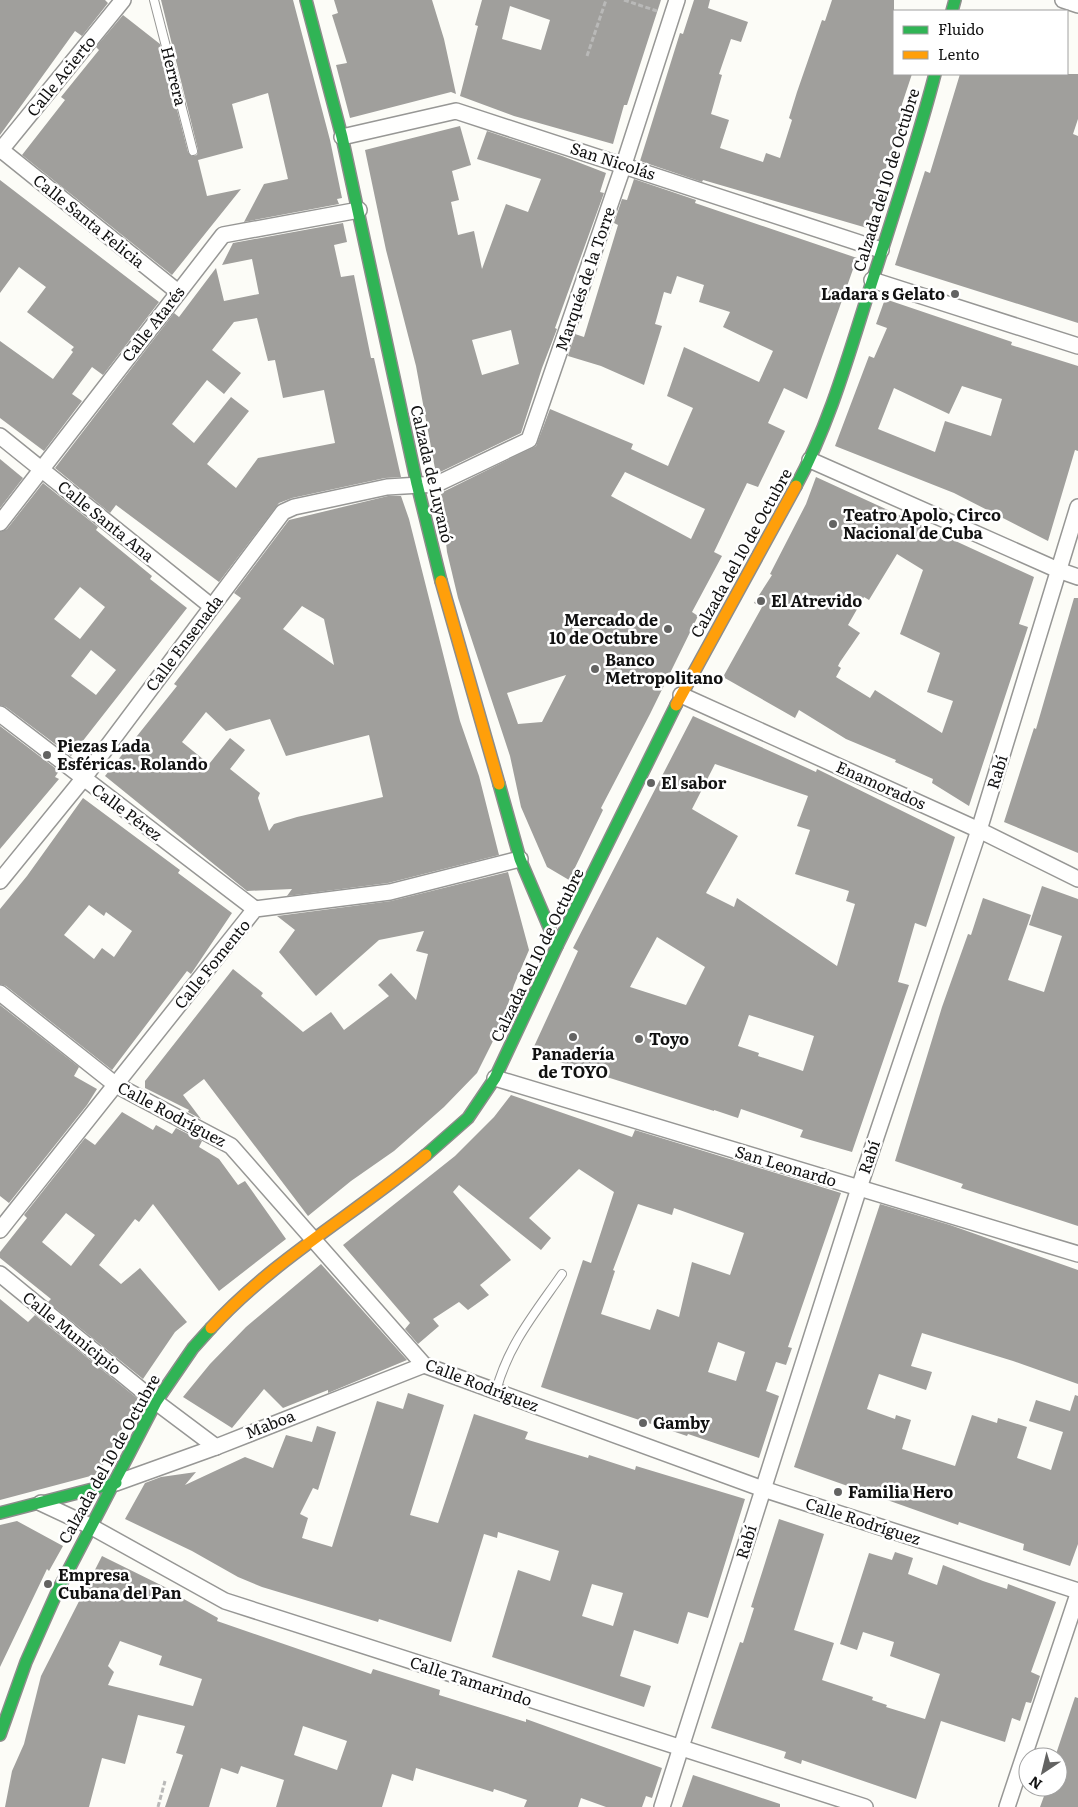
<svg xmlns="http://www.w3.org/2000/svg" width="1078" height="1807" viewBox="0 0 1078 1807" font-family="Literata,serif">
	<style>
		.building { fill: #a09f9c; fill-rule: evenodd }
		.lines { fill: none; stroke-linecap: round; stroke-linejoin: round }
		.lane-casing { stroke: #979795; stroke-width: 10 }
		.street-casing { stroke: #979795; stroke-width: 18 }
		.fast-casing { stroke: #8d8d8b; stroke-width: 14 }
		.slow-casing { stroke: #8d8d8b; stroke-width: 14 }
		.path { stroke: #b9b9b8; stroke-width: 3; stroke-dasharray: 5 2.5; stroke-linecap: butt }
		.lane { stroke: #fffffe; stroke-width: 8 }
		.street { stroke: #fffffe; stroke-width: 15 }
		.fast { stroke: #30b455; stroke-width: 11 }
		.slow { stroke: #ff9f0a; stroke-width: 11 }
		.poi-dot { fill: #636362; stroke: #fff; stroke-width: 2 }
		.labels { text-anchor: middle; stroke-width: 5; stroke-linejoin: round; paint-order: stroke }
		.street-label { font-size: 16px; fill: #111; stroke: #fff }
		.poi-label { font-size: 16px; font-weight: bold; fill: #111; stroke: #fff; text-anchor: start }
	</style>
	<rect width="100%" height="100%" fill="#fcfcf7"/>
	<g class="building">
		<path d="M0,0H105L108,3L82,36L75,31L0,135Z"/>
		<path d="M161,0H293L330,140L342,198L337,199L339,204L244,222L264,184L288,179L268,93L232,104L243,148L198,160L207,196L241,189L172,275L22,155L65,100L61,97L99,50L96,47L123,15L160,44L188,152L192,156L197,155L198,150Z"/>
		<path d="M334,0H432L444,39L456,94L451,92L350,118L336,65L347,63L332,15L338,13Z"/>
		<path d="M482,0H661L627,105H624L613,144L514,116L460,96L478,26L475,25ZM510,6L550,20L541,50L502,39Z"/>
		<path d="M694,0H710L708,8L748,22L741,42L731,39L719,74L722,75L711,114L729,120L720,148L763,162L766,153L780,158L792,120L789,118L797,92L822,20L825,21L832,0H894V74H912L902,104L899,127L867,228L703,180L702,182L640,161L680,33L683,34Z"/>
		<path d="M960,74H1078V119L1073,134L1078,136V323L895,265L925,171L930,173Z"/>
		<path d="M460,126L471,165L452,171L459,200L451,202L458,235L474,231L482,269L506,204L528,212L541,179L477,159L487,131L562,156L606,173L600,192L604,193L555,328L557,329L542,368L521,433L436,474L416,366L386,250L365,150ZM511,330L519,364L482,375L472,340Z"/>
		<path d="M634,179L696,200L695,203L857,258L807,399L784,388L768,423L785,431L758,487L747,483L714,552L722,556L692,612L698,616L650,714L601,808L603,810L569,880L547,867L521,807L510,756L458,598L447,552L441,493L536,446L550,409L633,444L631,449L668,466L693,408L667,396L684,347L759,382L773,351L723,327L730,312L699,302L704,285L677,276L671,294L664,292L655,324L662,326L644,385L601,366L568,356L575,334L584,337L618,225L614,223L622,199L627,200ZM625,472L705,509L691,539L611,496ZM566,675L542,722L518,724L507,693Z"/>
		<path d="M0,180L159,302L103,375L92,367L72,394L82,401L44,451L0,418V341L53,379L73,352L71,350L74,347L27,312L46,287L19,267L0,293Z"/>
		<path d="M343,223L347,242L334,245L341,277L354,275L371,358H374L401,477L385,478L292,498L279,503L219,582L116,505L110,513L55,468L174,313L179,317L216,268L224,301L259,294L252,259L222,265L233,243ZM257,318L268,361L275,360L283,398L324,390L335,443L258,458L236,488L207,464L249,411L231,397L194,443L172,424L207,380L224,394L241,373L212,350L234,322Z"/>
		<path d="M885,299L1012,342L1011,345L1078,366V451L1075,450L1048,541L954,493L835,446L869,356L874,358L887,328L876,324ZM962,386L1002,399L991,436L945,421L935,452L878,429L894,388L949,414Z"/>
		<path d="M0,459L23,478L0,508Z"/>
		<path d="M816,477L1034,577L1019,624L1028,627L969,806L932,783L933,779L895,762L896,760L846,739L799,710L795,718L723,677L762,607L754,603L772,575L770,574L806,504ZM897,554L923,570L900,634L940,653L927,692L953,701L942,733L875,690L870,698L836,677L841,668L838,666L840,662L860,633L848,625L864,597L869,600Z"/>
		<path d="M43,483L98,527L96,530L152,576L150,579L187,608L71,756L6,707L0,705V532L7,529ZM80,587L105,607L80,639L54,619ZM91,650L116,670L96,695L71,676Z"/>
		<path d="M388,496H401L409,519L460,721L479,776L499,855L388,883L287,896L292,889L247,891L105,776L177,686L174,684L241,598L234,593L289,520ZM302,606L324,619L334,665L283,629ZM206,712L226,731L270,719L286,756L369,735L383,797L297,817L274,824L269,831L258,798L260,793L230,769L245,750L230,738L209,764L182,742Z"/>
		<path d="M1074,598H1078V853L1004,822L1034,728L1036,729Z"/>
		<path d="M693,716L816,772L817,769L955,837L926,927L915,923L898,982L909,985L852,1152L800,1137L803,1130L741,1109L738,1118L714,1110V1111L531,1053L578,951L573,948ZM715,764L808,796L797,826L810,830L795,874L849,891L846,901L855,904L837,966L737,898L734,907L706,893L738,836L692,809ZM657,937L705,967L686,1005L630,987ZM749,1015L814,1036L803,1071L758,1056L759,1053L738,1046Z"/>
		<path d="M0,726L59,771L55,777L59,779L0,849Z"/>
		<path d="M83,798L180,870L178,873L232,913L191,974L187,971L112,1070L6,986L0,984V909L27,876ZM89,905L104,916L106,912L132,931L114,957L102,948L94,959L64,935Z"/>
		<path d="M508,872L529,950L514,985L502,1023L477,1073L444,1107L394,1151L351,1181L308,1216L204,1079L183,1095L201,1119L188,1112L189,1110L145,1088V1081L233,969L263,993L261,996L303,1032L331,1012L344,1030L389,996L378,985L391,973L416,1000L428,954L416,951L424,931L379,940L316,996L279,952L295,930L277,916L391,901Z"/>
		<path d="M1042,886L1078,899V1226L961,1188L963,1184L895,1161L942,1007L968,934L971,935L983,898L1031,915L1008,980L1044,992L1062,936L1029,925Z"/>
		<path d="M0,1005L79,1067L74,1076L97,1089L87,1105L9,1203L0,1196Z"/>
		<path d="M511,1095L632,1137L635,1130L841,1193L788,1347L792,1348L786,1365L776,1362L766,1391L779,1396L759,1458L688,1434L687,1436L541,1387L583,1260L591,1263L614,1192L579,1169L529,1218L551,1238L541,1250L459,1185L453,1192L511,1260L480,1285L489,1295L468,1310L459,1302L433,1319L439,1326L418,1344L405,1329L410,1323L343,1245L455,1156L494,1117ZM638,1204L672,1215L674,1208L744,1233L730,1275L692,1262L679,1317L657,1309L650,1330L601,1314L615,1271L613,1270ZM718,1342L745,1352L736,1381L708,1372Z"/>
		<path d="M122,1112L153,1130L156,1125L172,1134L176,1128L202,1141L199,1147L219,1159L238,1185L245,1181L286,1239L219,1291L153,1204L139,1222L135,1219L99,1265L121,1284L140,1268L187,1322L175,1332L143,1379L48,1302L51,1299L0,1258V1252L27,1218L24,1215L85,1138L95,1145ZM66,1213L95,1235L71,1266L42,1242Z"/>
		<path d="M880,1204L950,1225L1078,1270V1384L1013,1361L922,1333L911,1366L932,1372L926,1390L879,1374L867,1409L895,1419L896,1415L911,1420L902,1449L955,1466L972,1415L997,1423L998,1418L1027,1427L1017,1458L1051,1470L1063,1432L1029,1421L1036,1400L1070,1411L1075,1395L1078,1396V1544L1070,1566L1023,1550L1024,1544L959,1522L958,1525L938,1518L794,1467Z"/>
		<path d="M321,1264L407,1360L328,1393V1390L283,1408L264,1389L232,1428L183,1397L210,1364L246,1327Z"/>
		<path d="M0,1299L28,1322L35,1315L138,1399L98,1474L0,1500Z"/>
		<path d="M408,1393L444,1405L410,1515L438,1523L474,1414L528,1432L525,1439L588,1458L589,1455L635,1470L636,1466L745,1499L708,1618L688,1612L678,1644L634,1630L620,1676L651,1686L644,1707L492,1657L518,1570L550,1581L559,1551L498,1532L497,1538L484,1534L451,1642L379,1619L378,1622L262,1587L238,1577L192,1551L125,1519L145,1483L161,1477L196,1472L185,1485L245,1457L273,1468L286,1435L312,1442L317,1426L336,1432L318,1490L313,1488L300,1514L308,1518L302,1538L332,1547L377,1401L403,1409ZM592,1584L623,1593L613,1626L582,1616Z"/>
		<path d="M779,1519L824,1534L794,1630L834,1643L822,1680L873,1697L872,1700L887,1705L886,1707L925,1719L940,1674L890,1656L894,1642L863,1632L857,1650L840,1644L869,1553L892,1560L895,1552L913,1558L908,1574L937,1585L943,1565L983,1581L1007,1589L1008,1584L1056,1602L1031,1672L1040,1676L1031,1703L1026,1702L1020,1721L1012,1718L1005,1742L941,1721L916,1799L802,1760L801,1764L784,1758L786,1752L711,1728L740,1642L743,1643L754,1608L751,1607Z"/>
		<path d="M17,1521L63,1546L49,1571L47,1569L0,1667V1525Z"/>
		<path d="M102,1556L183,1596L182,1598L218,1618L217,1621L371,1674L373,1669L440,1690L439,1695L526,1722V1719L662,1768L652,1798L646,1796L642,1807H606L581,1798L578,1807H524L527,1800L494,1789L493,1792L416,1768L413,1781L392,1774L382,1807H276L284,1780L241,1766L238,1774L221,1768L209,1807H165L183,1755L176,1753L185,1726L138,1715L125,1764L102,1758L89,1807H5L12,1771L24,1744L41,1676ZM120,1641L162,1656L159,1665L202,1679L193,1706L108,1685L114,1672L108,1666ZM303,1726L347,1741L337,1770L294,1755Z"/>
		<path d="M1075,1697L1078,1698V1807H1040L1047,1788L1058,1791V1757H1055Z"/>
		<path d="M693,1775L780,1804V1807H682Z"/>
	</g>
	<g class="lines">
		<defs>
			<g id="lane">
				<path d="M154,0L193,151"/>
				<path d="M496,1391C508,1345 535,1313 562,1274"/>
			</g>
			<g id="street">
				<path d="M1063,0L1078,5"/>
				<path d="M342,137L456,111L881,250"/>
				<path d="M0,149L178,292"/>
				<path d="M0,151L123,0"/>
				<path d="M872,280L1078,346"/>
				<path d="M0,436L211,606"/>
				<path d="M810,460L1058,570L1078,577"/>
				<path d="M0,523L223,235L359,210"/>
				<path d="M681,695L979,830L1078,879"/>
				<path d="M0,714L255,909"/>
				<path d="M0,881L83,779L283,512L294,507L387,487L437,484L529,440L624,164L677,0"/>
				<path d="M0,993L116,1085L231,1146L424,1365L763,1489L1078,1591"/>
				<path d="M495,1078L1078,1254"/>
				<path d="M0,1230L255,909L390,892L520,859"/>
				<path d="M0,1274L156,1402L216,1447"/>
				<path d="M116,1483L216,1447L424,1365"/>
				<path d="M41,1503L90,1526L225,1601L865,1807"/>
				<path d="M662,1807L859,1188L979,830L1078,507"/>
				<path d="M1007,1807L1078,1594"/>
			</g>
			<g id="fast">
				<path d="M306,0L342,137L417,484L441,581"/>
				<path d="M952,11L955,0"/>
				<path d="M796,486C829,425 848,357 869,291C892,219 916,147 935,74"/>
				<path d="M499,784L520,859L557,946"/>
				<path d="M426,1155L468,1118L495,1078L557,946L676,705"/>
				<path d="M0,1513L116,1483"/>
				<path d="M0,1735L26,1662L57,1592L156,1402L193,1348L211,1328"/>
			</g>
			<g id="slow">
				<path d="M441,581L499,784"/>
				<path d="M676,705L796,486"/>
				<path d="M211,1328C273,1260 355,1214 426,1155"/>
			</g>
		</defs>
		<use href="#lane" class="lane-casing"/>
		<use href="#street" class="street-casing"/>
		<use href="#fast" class="fast-casing"/>
		<use href="#slow" class="slow-casing"/>
		<g class="path">
			<path d="M624,0L657,11"/>
			<path d="M587,56L606,0"/>
			<path d="M158,1807L165,1781"/>
		</g>
		<use href="#lane" class="lane"/>
		<use href="#street" class="street"/>
		<use href="#fast" class="fast"/>
		<use href="#slow" class="slow"/>
	</g>
	<g class="poi-dot">
		<circle cx="955" cy="294" r="5"/>
		<circle cx="833" cy="524" r="5"/>
		<circle cx="761" cy="601" r="5"/>
		<circle cx="668" cy="629" r="5"/>
		<circle cx="595" cy="669" r="5"/>
		<circle cx="47" cy="755" r="5"/>
		<circle cx="651" cy="783" r="5"/>
		<circle cx="573" cy="1037" r="5"/>
		<circle cx="639" cy="1039" r="5"/>
		<circle cx="643" cy="1423" r="5"/>
		<circle cx="838" cy="1492" r="5"/>
		<circle cx="48" cy="1584" r="5"/>
	</g>
	<g class="labels">
		<g class="street-label">
			<text transform="translate(61 76) rotate(-51)" y="6">Calle Acierto</text>
			<text transform="translate(174 76) rotate(76)" y="6">Herrera</text>
			<text transform="translate(613 161) rotate(18)" y="6">San Nicolás</text>
			<text transform="translate(886 180) rotate(-73)" y="6">Calzada del 10 de Octubre</text>
			<text transform="translate(89 221) rotate(39)" y="6">Calle Santa Felicia</text>
			<text transform="translate(585 279) rotate(-71)" y="6">Marqués de la Torre</text>
			<text transform="translate(153 324) rotate(-52)" y="6">Calle Atarés</text>
			<text transform="translate(432 474) rotate(77)" y="6">Calzada de Luyanó</text>
			<text transform="translate(106 521) rotate(39)" y="6">Calle Santa Ana</text>
			<text transform="translate(741 553) rotate(-61)" y="6">Calzada del 10 de Octubre</text>
			<text transform="translate(184 643) rotate(-53)" y="6">Calle Ensenada</text>
			<text transform="translate(997 772) rotate(-73)" y="6">Rabí</text>
			<text transform="translate(881 785) rotate(24)" y="6">Enamorados</text>
			<text transform="translate(127 812) rotate(37)" y="6">Calle Pérez</text>
			<text transform="translate(537 955) rotate(-64)" y="6">Calzada del 10 de Octubre</text>
			<text transform="translate(212 964) rotate(-51)" y="6">Calle Fomento</text>
			<text transform="translate(172 1114) rotate(28)" y="6">Calle Rodríguez</text>
			<text transform="translate(869 1157) rotate(-71)" y="6">Rabí</text>
			<text transform="translate(786 1166) rotate(17)" y="6">San Leonardo</text>
			<text transform="translate(72 1333) rotate(39)" y="6">Calle Municipio</text>
			<text transform="translate(482 1385) rotate(21)" y="6">Calle Rodríguez</text>
			<text transform="translate(270 1424) rotate(-22)" y="6">Maboa</text>
			<text transform="translate(109 1459) rotate(-61)" y="6">Calzada del 10 de Octubre</text>
			<text transform="translate(863 1521) rotate(18)" y="6">Calle Rodríguez</text>
			<text transform="translate(746 1542) rotate(-73)" y="6">Rabí</text>
			<text transform="translate(471 1681) rotate(18)" y="6">Calle Tamarindo</text>
		</g>
		<g class="poi-label">
			<text x="945" y="300" text-anchor="end">Ladara s Gelato</text>
			<text x="843" y="521">Teatro Apolo, Circo<tspan x="843" dy="18">Nacional de Cuba</tspan></text>
			<text x="771" y="607">El Atrevido</text>
			<text x="658" y="626" text-anchor="end">Mercado de<tspan x="658" dy="18">10 de Octubre</tspan></text>
			<text x="605" y="666">Banco<tspan x="605" dy="18">Metropolitano</tspan></text>
			<text x="57" y="752">Piezas Lada<tspan x="57" dy="18">Esféricas. Rolando</tspan></text>
			<text x="661" y="789">El sabor</text>
			<text x="649" y="1045">Toyo</text>
			<text x="573" y="1060" text-anchor="middle">Panadería<tspan x="573" dy="18">de TOYO</tspan></text>
			<text x="653" y="1429">Gamby</text>
			<text x="848" y="1498">Familia Hero</text>
			<text x="58" y="1581">Empresa<tspan x="58" dy="18">Cubana del Pan</tspan></text>
		</g>
	</g>
	<rect x="893" y="10" width="175" height="65" fill="#ffffff" stroke="#a0a0a0"/>
	<rect x="903" y="26" width="25" height="8" fill="#30b455" stroke="#a0a0a0"/>
	<text x="938" y="35" font-size="15" fill="#111111">Fluido</text>
	<rect x="903" y="51" width="25" height="8" fill="#ff9f0a" stroke="#a0a0a0"/>
	<text x="938" y="60" font-size="15" fill="#111111">Lento</text>
	<g transform="translate(1043 1772) rotate(215)"><circle r="24" fill="#ffffff" stroke="#a0a0a0"/>
	<path d="M0-4L9 19L0 12L-9 19Z" fill="#636362"/>
	<text y="-8" font-size="14" font-weight="bold" text-anchor="middle" fill="#111111">N</text>
	</g>
</svg>
